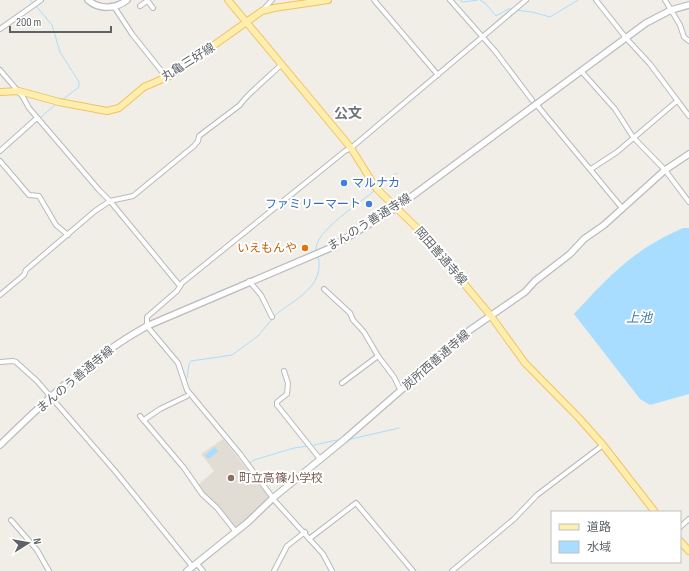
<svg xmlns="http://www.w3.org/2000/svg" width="689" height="571" viewBox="0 0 689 571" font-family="'Sofia Sans Condensed','Noto Sans JP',sans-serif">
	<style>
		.education { fill: #e1ddd5 }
		.water { fill: #a9ddff }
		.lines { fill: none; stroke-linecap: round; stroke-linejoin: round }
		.stream { stroke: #a9ddff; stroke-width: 1 }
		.street-casing { stroke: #b7babd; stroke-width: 6 }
		.secondary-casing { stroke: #b8bcc0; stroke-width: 8 }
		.primary-casing { stroke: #f3c25e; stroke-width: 8 }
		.street { stroke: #fff; stroke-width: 4 }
		.secondary { stroke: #fff; stroke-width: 5.5 }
		.primary { stroke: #ffeeae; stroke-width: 6 }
		.shop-dot { fill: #3f7fe0; stroke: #fff; stroke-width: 1.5 }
		.food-dot { fill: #e8710a; stroke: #fff; stroke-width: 1.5 }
		.education-dot { fill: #8d6e63; stroke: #fff; stroke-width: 1.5 }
		.labels { text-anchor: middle; stroke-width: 4; stroke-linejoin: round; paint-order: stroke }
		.street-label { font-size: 12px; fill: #5e6367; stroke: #fff }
		.shop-label { font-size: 12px; fill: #366cbe; stroke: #fff; text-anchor: start }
		.food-label { font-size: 12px; fill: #c56008; stroke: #fff; text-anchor: end }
		.education-label { font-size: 12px; fill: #785e54; stroke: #fff; text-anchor: start }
		.water-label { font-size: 13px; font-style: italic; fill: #4079aa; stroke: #fff }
		.quarter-label { font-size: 14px; font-weight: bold; fill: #6f7579; stroke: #fff }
	</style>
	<rect width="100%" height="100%" fill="#f1eee7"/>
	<path class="education" d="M223,439L270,498L236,529L203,493L198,485L214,471L201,454Z"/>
	<g class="water">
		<path d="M683,228H689V394L650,405L640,399L574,314C609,276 634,249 683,228Z"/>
		<path d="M215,447L218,452L208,459L205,455Z"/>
	</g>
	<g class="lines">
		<g class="stream">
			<path d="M30,0L34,4"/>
			<path d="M460,0L463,2L478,0"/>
			<path d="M480,0L485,3L496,16L508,9H512"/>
			<path d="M36,6L52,25L60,52L79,82V87L62,100"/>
			<path d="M515,10L532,12L550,17L578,0"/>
			<path d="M40,118L56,104"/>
			<path d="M381,185L397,173"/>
			<path d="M316,250C314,231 361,203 375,190"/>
			<path d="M274,316C293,300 326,287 318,256"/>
			<path d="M187,378L189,364L191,361L232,355L258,336L272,319"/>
			<path d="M347,440L399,428"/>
			<path d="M314,445L337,440"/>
			<path d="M249,463L254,460L294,448L308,446"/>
		</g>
		<defs>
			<g id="street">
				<path d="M147,0L153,8"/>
				<path d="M374,0L438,75"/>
				<path d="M450,0L495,51L532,100"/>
				<path d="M596,0L626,38L650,64L689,116"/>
				<path d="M665,0L680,25L684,37L689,41"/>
				<path d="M140,6L147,1"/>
				<path d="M115,8L132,34L167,78"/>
				<path d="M262,11L272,0"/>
				<path d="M0,29L41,0"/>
				<path d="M0,70L23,97L29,108L99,190L110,201L180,286"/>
				<path d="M582,72L615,109L633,137L665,170L689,202"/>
				<path d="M536,104L622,208"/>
				<path d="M0,151L37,118"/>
				<path d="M0,161L29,195L39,196L56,225L68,235"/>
				<path d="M591,169L617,152L677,101"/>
				<path d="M249,281L261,295L272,317"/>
				<path d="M324,289L350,313L353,320L364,332L378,356L394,377L401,391"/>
				<path d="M0,295L24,275L26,270L95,211L110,201L133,196L194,146L198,141L199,136L240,105C243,98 274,72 282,64"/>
				<path d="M0,362L13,361L16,362L37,381L115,471L192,566"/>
				<path d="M284,371L288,383L287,394L277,402V405L320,459"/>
				<path d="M342,383L378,356"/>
				<path d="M140,416L184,468L202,494L217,508L236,532"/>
				<path d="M144,420L160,409L187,396"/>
				<path d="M273,498L240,454L187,390L178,363L147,326V317L177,291L182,283L345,151L351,148L526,0"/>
				<path d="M275,501L323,554L332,571"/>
				<path d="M11,520L37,550L49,571"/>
				<path d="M680,527L689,519"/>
				<path d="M309,539L356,503L413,571"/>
				<path d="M198,565L203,571"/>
				<path d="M274,571L287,546L305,532"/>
				<path d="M452,571L514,519L537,495L603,445"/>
			</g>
			<g id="secondary">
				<path d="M88,0C99,10 116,9 127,0"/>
				<path d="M0,445C45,401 91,357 147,326L328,249L396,208L646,23L671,10L689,5"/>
				<path d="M187,571L248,522L273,498L345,439L447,350L470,330L525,292L535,281L570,254L584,239L604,225L665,170L689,154"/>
			</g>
			<g id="primary">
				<path d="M228,0L351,148L376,188L422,233L491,316L525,363L579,418L603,445L655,512"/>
				<path d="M0,92L19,91L59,102L107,111L119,108L144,87L172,75L262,11L274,8L328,0"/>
				<path d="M680,541L689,551"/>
			</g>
		</defs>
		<use href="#street" class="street-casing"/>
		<use href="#secondary" class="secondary-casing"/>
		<use href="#primary" class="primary-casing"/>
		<use href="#street" class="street"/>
		<use href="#secondary" class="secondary"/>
		<use href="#primary" class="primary"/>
	</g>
	<g class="shop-dot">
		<circle cx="344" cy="183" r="4"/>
		<circle cx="369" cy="204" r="4"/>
	</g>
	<circle class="food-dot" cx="305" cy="248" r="4"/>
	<circle class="education-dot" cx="231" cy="478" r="4"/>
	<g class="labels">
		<g class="street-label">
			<text transform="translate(188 62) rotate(-32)" y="4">丸亀三好線</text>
			<text transform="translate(369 222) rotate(-32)" y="4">まんのう善通寺線</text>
			<text transform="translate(441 256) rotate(49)" y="4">岡田善通寺線</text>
			<text transform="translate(436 360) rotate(-41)" y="4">炭所西善通寺線</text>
			<text transform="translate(75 379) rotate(-40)" y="4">まんのう善通寺線</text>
		</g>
		<g class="shop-label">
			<text x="352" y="187">マルナカ</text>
			<text x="361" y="208" text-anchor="end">ファミリーマート</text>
		</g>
		<g class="food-label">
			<text x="297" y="252">いえもんや</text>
		</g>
		<g class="education-label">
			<text x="239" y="482">町立高篠小学校</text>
		</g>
		<g class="water-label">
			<text x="639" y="322">上池</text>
		</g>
		<g class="quarter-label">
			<text x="348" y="118">公文</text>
		</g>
	</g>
	<rect x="551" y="511" width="130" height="52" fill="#ffffff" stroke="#bfc1c2"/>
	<rect x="559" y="524" width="20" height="6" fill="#ffeeae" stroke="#bfc1c2"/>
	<text x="587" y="531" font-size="12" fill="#5e6367">道路</text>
	<rect x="559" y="541" width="20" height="12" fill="#a9ddff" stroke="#bfc1c2"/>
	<text x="587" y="551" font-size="12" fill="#5e6367">水域</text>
	<g transform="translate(28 543) rotate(79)" stroke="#ffffff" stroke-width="3" paint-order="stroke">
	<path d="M0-3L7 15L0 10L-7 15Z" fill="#5e6367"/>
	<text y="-6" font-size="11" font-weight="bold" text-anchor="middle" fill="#5e6367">N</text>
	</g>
	<path d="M10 26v6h101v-6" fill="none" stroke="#5e6367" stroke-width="2"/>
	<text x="16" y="26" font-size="12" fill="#5e6367" stroke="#ffffff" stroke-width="3" paint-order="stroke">200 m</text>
</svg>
